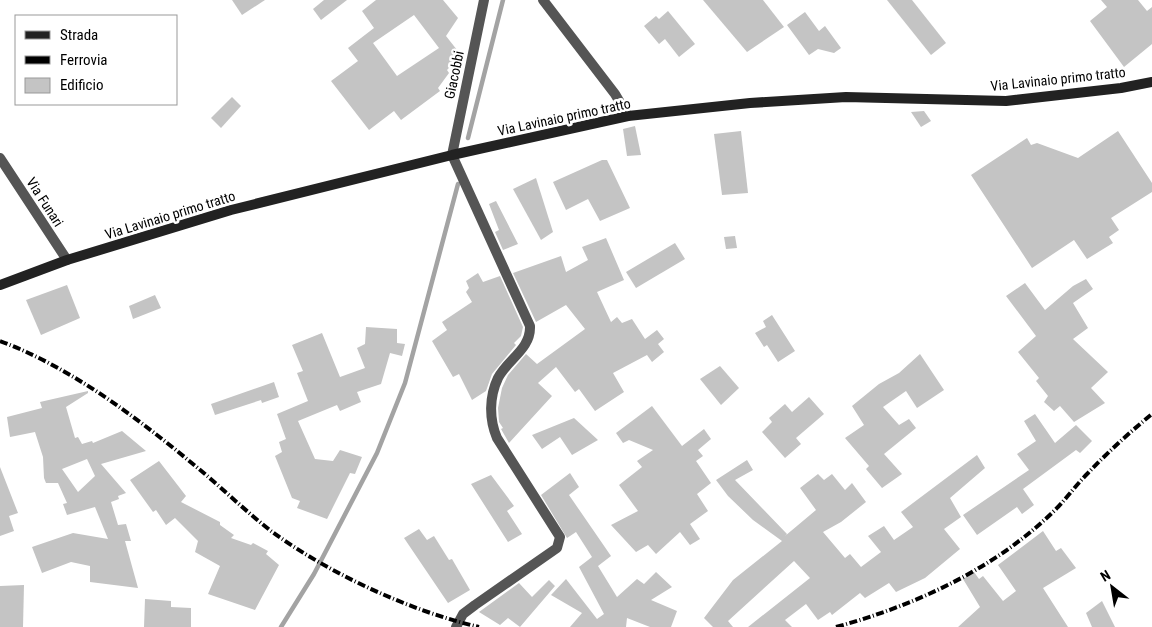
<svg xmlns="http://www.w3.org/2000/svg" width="1152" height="627" viewBox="0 0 1152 627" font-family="'Roboto Condensed',sans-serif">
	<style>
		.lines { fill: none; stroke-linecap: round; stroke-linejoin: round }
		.stream { stroke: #a3a3a3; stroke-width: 4.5 }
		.building { fill: #c4c4c4; fill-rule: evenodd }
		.street { stroke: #555; stroke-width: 10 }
		.secondary { stroke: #222; stroke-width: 10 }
		.rail { stroke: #000; stroke-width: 4; stroke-dasharray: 8 2.5 1 2.5; stroke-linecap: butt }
		.labels { text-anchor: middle; stroke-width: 5; stroke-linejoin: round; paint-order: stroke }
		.street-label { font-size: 14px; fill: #000; stroke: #fff }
	</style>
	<rect width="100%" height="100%" fill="#fff"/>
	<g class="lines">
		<g class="stream">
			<path d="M468,138L503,0"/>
			<path d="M281,627L314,574L377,453L405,383L458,184"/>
		</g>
	</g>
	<g class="building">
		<path d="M232,0H265L242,15Z"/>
		<path d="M324,0H347L321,20L313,9Z"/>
		<path d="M376,0H443L458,18L446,36L461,55L447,70L449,73L438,88L440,91L401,120L394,111L369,130L331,81L358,61L348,48L374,28L362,11ZM414,15L439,48L397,76L373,43Z"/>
		<path d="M703,0H763L784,27L747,52Z"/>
		<path d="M887,0H912L946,43L931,55Z"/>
		<path d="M1101,0H1138L1147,11L1152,7V44L1124,67L1090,21L1107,7Z"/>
		<path d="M668,11L695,44L679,57L665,39L659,44L644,26L656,16L659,19Z"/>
		<path d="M805,12L819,31L825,26L841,48L834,53L818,49L809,55L787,25Z"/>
		<path d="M232,97L241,106L221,128L211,118Z"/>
		<path d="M924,111L931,121L921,127L911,112Z"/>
		<path d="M635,126L641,155L627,156L623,129Z"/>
		<path d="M741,131L748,193L722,195L714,134Z"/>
		<path d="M1118,131L1152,183V192L1111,218L1119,230L1109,237L1113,243L1087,259L1074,240L1032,268L971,175L1027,138L1031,145L1037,143L1078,158Z"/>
		<path d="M602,160H607L630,208L600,221L588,199L566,210L553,182Z"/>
		<path d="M536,178L553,232L541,240L513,189Z"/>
		<path d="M496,201L518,244L503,250L495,232L499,230L489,204Z"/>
		<path d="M735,236L737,248L726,249L724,237Z"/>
		<path d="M606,238L624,280L597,292L611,322L617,317L622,323L632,319L645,339L657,330L664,339L658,344L664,352L652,362L647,355L613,373L624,392L595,411L579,389L575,392L556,367L538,383L552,396L509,443L501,429L503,428L499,422L498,408L502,388L508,375L526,354L537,364L585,329L566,305L536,322L513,273L561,256L566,272L588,260L582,247Z"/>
		<path d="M675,243L685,259L636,288L626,272Z"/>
		<path d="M478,273L483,282L500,276L523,327L521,336L514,343L516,345L492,374L486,391L472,400L459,374L453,377L432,341L447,330L442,322L472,302L466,292L469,288L466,281Z"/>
		<path d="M1086,279L1093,289L1073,303L1088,328L1073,339L1108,372L1091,388L1105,403L1074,422L1060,406L1054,411L1044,402L1048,396L1036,381L1039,378L1018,352L1036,336L1006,296L1025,283L1045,310L1073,286Z"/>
		<path d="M67,285L80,318L41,335L26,300Z"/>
		<path d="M155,295L161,308L133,319L129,306Z"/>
		<path d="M772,315L795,351L778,362L767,345L764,347L755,333L766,327L763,321Z"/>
		<path d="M366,327L397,329V343L405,344L402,356L390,353L381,384L357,392L361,402L340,411L337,405L298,421L315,459L333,461L340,450L362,457L355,474L350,473L327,519L297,508L300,501L292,498L275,456L282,452L279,442L286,439L277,414L308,401L297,373L303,371L292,345L322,333L340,377L365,368L357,348L365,344Z"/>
		<path d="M920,354L944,390L917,408L906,391L883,407L899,425L909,419L916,428L884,454L902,474L882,488L866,469L869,466L845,438L864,425L852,406L879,384L899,373Z"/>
		<path d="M720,366L739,388L721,405L700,379Z"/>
		<path d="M274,382L279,397L262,403L261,400L215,415L211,404Z"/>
		<path d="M88,391V393L66,407L75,438L78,437L82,444L92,441L93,443L122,431L146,451L101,464L126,493L118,496L119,499L111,502L118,525L126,524L131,541H125L138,588L90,582V566L71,562L42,573L32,547L73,533L108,539L95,507L67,515L63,504L67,503L58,483H46L44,478L43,457L35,432L10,437L7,417L42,408L40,402ZM87,459L95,476L78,492L62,469Z"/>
		<path d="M809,397L824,414L796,438L801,444L785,458L762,432L772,422L769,418L785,404L792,412Z"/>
		<path d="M652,406L682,446L704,429L711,439L698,450L703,456L696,461L711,483L697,494L708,511L690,524L700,539L690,545L680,532L656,554L648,545L636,552L611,525L638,511L619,485L642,467L637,461L653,450L629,440L623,443L616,433Z"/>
		<path d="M1035,414L1055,443L1076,425L1092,441L1080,453L1076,450L1023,489L1034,505L1022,514L1017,507L977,535L963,515L1029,470L1017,454L1036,441L1024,421Z"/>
		<path d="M574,418L598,440L572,455L560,437L542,449L532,435Z"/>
		<path d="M977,455L985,468L950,498L961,517L944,529L960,549L925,578L896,592L889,583L865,598L860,593L832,615L830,612L818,620L806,604L785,620L792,627H748L810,578L794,561L728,621L733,627H713L704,618L733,580L782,541L753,520L728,496L716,480L747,460L753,470L735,480L787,534L785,536L816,510L800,488L818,474L824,480L832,474L845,490L852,483L866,502L841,522L823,532L845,558L850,554L861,567L881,552L868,536L884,526L894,540L913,527L901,512Z"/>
		<path d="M159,461L186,496L181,502L220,522V525L234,535L231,538L251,545L253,543L268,551L266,554L279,565L255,610L208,594L220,566L195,552L198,541L175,518L166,525L156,510L153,512L130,480Z"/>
		<path d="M0,467L18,513L9,516L14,531L0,536Z"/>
		<path d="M570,473L579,487L569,495L611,556L598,566L617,597L637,579L644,584L656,572L672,587L651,600L677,611L671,627H650L627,618L626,627H570L582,613L551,595L566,579L597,619L604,614L579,567L592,557L576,532L567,538L541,495Z"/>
		<path d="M491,475L514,506L507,511L522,534L508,542L471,484Z"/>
		<path d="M419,529L427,540L434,536L449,560L452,559L470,590L448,603L404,538Z"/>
		<path d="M1043,531L1056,551L1061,548L1076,568L1043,588L1068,627H958L980,607L963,579L974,572L979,579L983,576L1003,601L1016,591L998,565Z"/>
		<path d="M549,580L555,586L520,627L508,618L500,625L479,612L519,583L532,597Z"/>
		<path d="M24,585L23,627H0V586Z"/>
		<path d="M145,599L171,601V607L191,608V627H144Z"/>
		<path d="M1102,601L1115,627H1092L1086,613Z"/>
	</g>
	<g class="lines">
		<g class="street">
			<path d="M543,0L615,94L628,116"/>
			<path d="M0,158L67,260"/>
			<path d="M456,627L463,614L475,605L557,548L560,537L497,438C489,419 489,397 498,378C508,359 531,349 530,326L452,155L484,0"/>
		</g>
		<path class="secondary" d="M0,285L67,260L231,210L452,155L628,116L750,103L846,97L1006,101L1121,88L1152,82"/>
		<g class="rail">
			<path d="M0,341C75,369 144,423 205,474C227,493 248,513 271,531C328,573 410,611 479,627"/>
			<path d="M836,627C916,605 995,569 1055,510C1067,498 1076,485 1088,473C1108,452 1130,432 1152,414"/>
		</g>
	</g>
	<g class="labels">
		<g class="street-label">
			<text transform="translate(454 75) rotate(-78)" y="5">Giacobbi</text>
			<text transform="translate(1058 79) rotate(-6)" y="5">Via Lavinaio primo tratto</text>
			<text transform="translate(564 117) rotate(-12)" y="5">Via Lavinaio primo tratto</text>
			<text transform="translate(45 202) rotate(57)" y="5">Via Funari</text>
			<text transform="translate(170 215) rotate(-17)" y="5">Via Lavinaio primo tratto</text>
		</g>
	</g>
	<rect x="15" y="15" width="162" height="90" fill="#ffffff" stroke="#999999"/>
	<rect x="25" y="31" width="25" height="8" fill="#222222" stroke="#999999"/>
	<text x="60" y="40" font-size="15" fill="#000000">Strada</text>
	<rect x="25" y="56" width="25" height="8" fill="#000000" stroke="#999999"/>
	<text x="60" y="65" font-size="15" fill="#000000">Ferrovia</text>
	<rect x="25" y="78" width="25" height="15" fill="#c4c4c4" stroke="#999999"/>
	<text x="60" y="90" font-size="15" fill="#000000">Edificio</text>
	<g transform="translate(1112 587) rotate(329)" stroke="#ffffff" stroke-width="4" paint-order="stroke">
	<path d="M0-4L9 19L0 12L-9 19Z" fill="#000000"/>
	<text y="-8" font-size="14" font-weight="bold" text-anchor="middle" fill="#000000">N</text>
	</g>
</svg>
